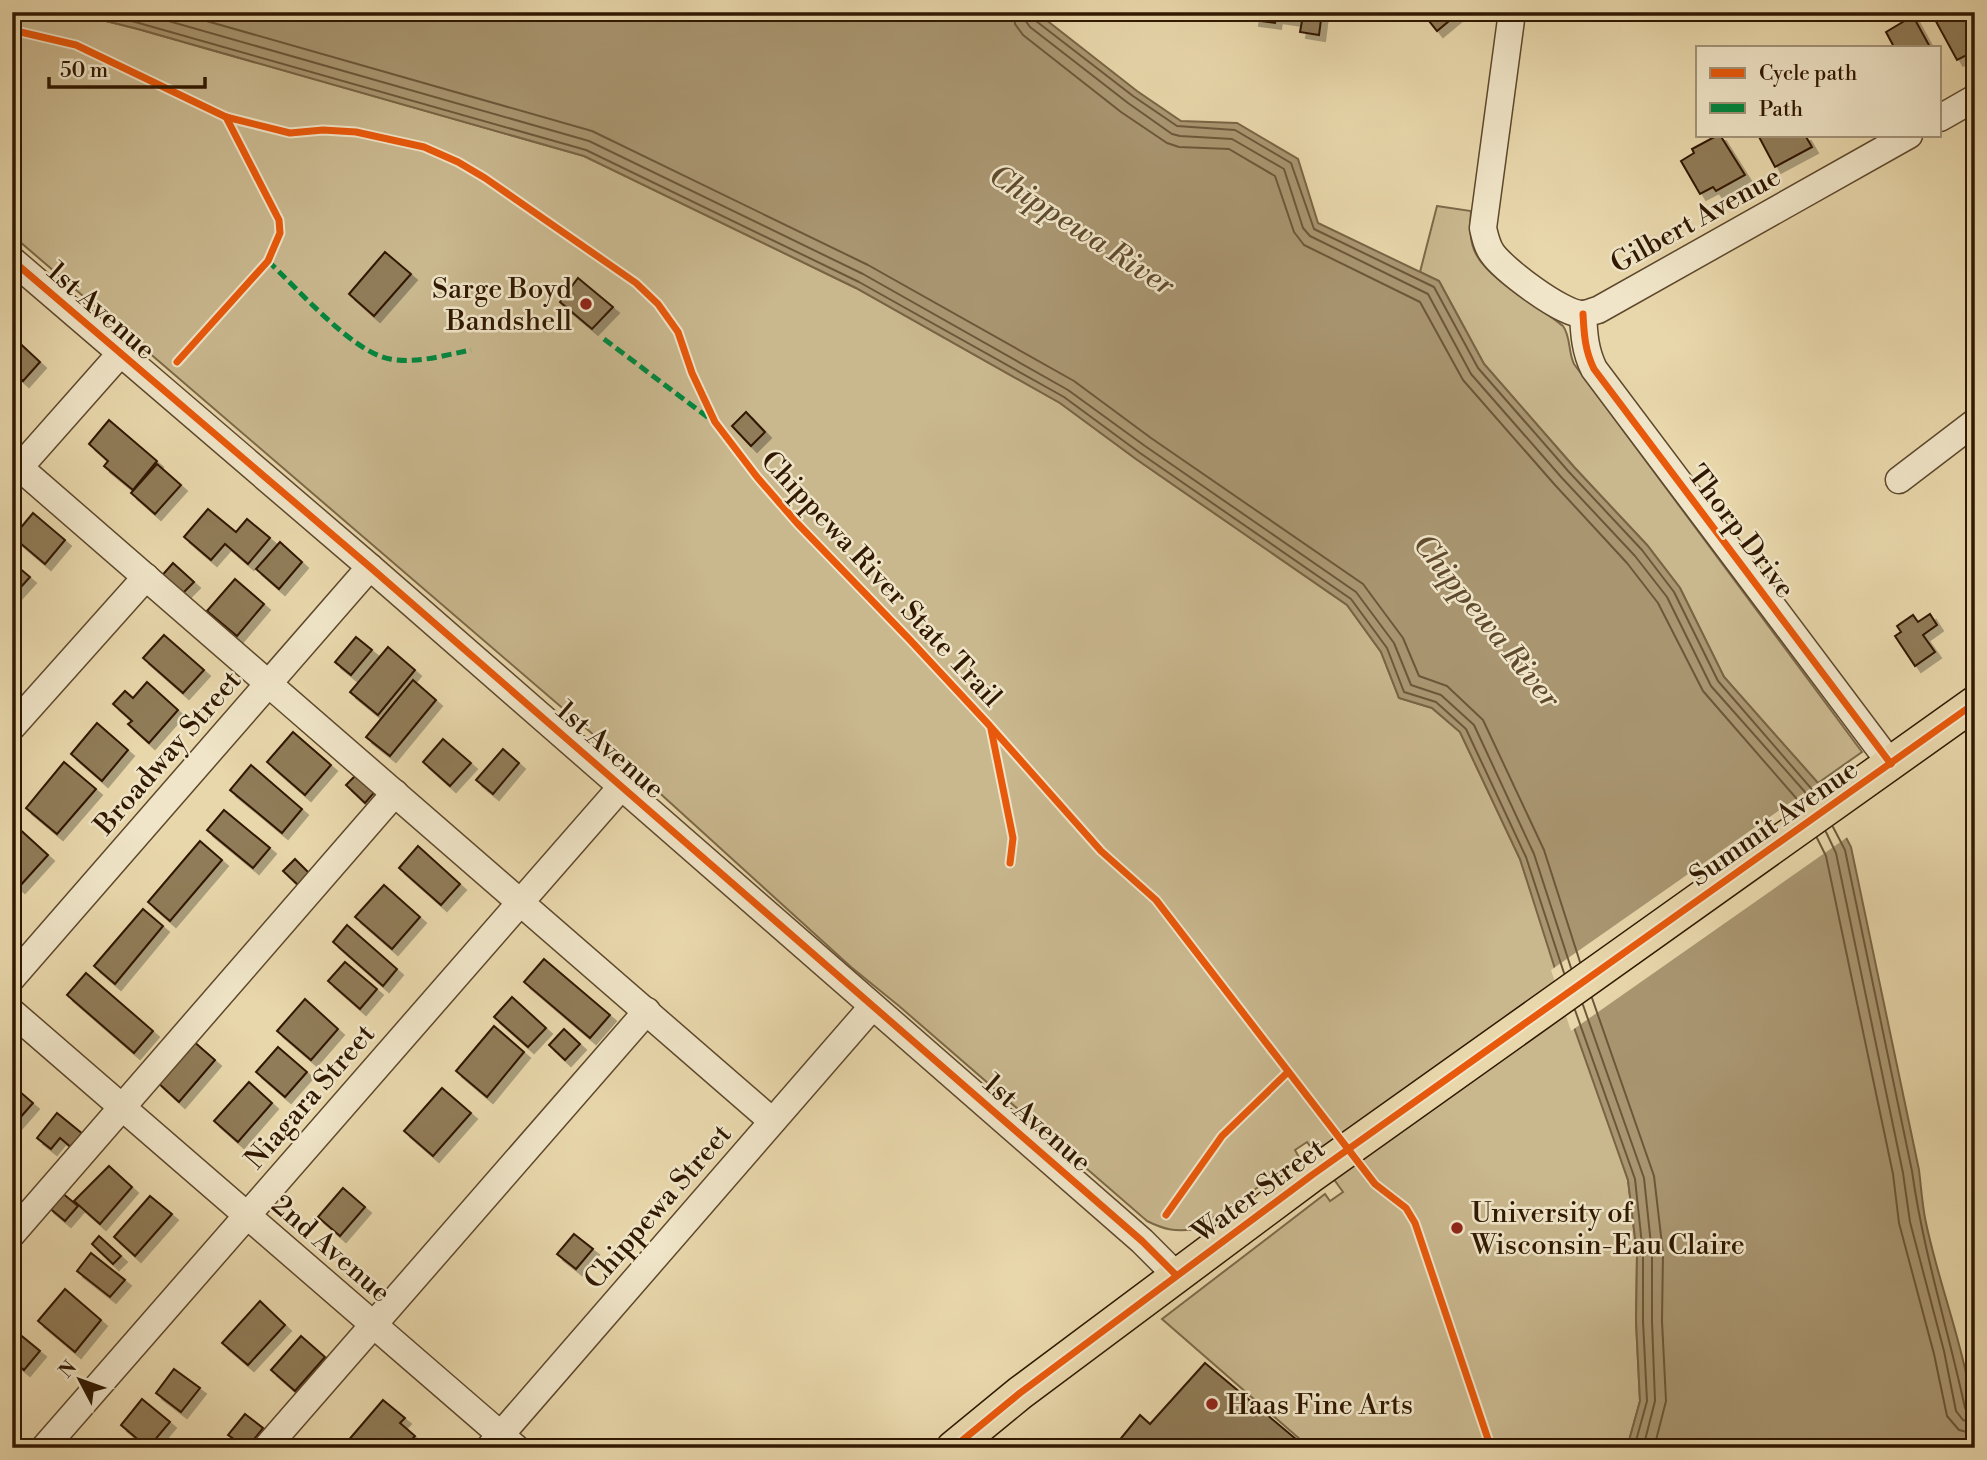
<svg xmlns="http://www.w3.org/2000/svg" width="1987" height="1460" viewBox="0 0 1987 1460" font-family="'Libre Bodoni',serif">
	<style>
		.green { fill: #c9b78e; stroke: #7c6848; stroke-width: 2 }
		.water { fill: #a99671; stroke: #796444; stroke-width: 2 }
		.pier { fill: #e8d7ab }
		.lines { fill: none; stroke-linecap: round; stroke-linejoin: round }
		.shore { stroke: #6c5739; stroke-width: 2 }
		.building { fill: #907b59; stroke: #301801; stroke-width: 2; filter: url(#shadow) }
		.minor-casing { stroke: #5e482c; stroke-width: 29 }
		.major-casing { stroke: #301801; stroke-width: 36 }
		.minor { stroke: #f0e5c8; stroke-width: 26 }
		.major { stroke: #e8d7ab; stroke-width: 33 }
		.quiet { stroke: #00873e; stroke-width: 5; stroke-dasharray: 10 5; stroke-linecap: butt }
		.cycleway-casing { stroke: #f0e5c8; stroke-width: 11 }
		.cycleway { stroke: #e8590c; stroke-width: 7 }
		.poi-dot { fill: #8f2418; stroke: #f0e5c8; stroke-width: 2.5 }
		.labels { text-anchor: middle; stroke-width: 5; stroke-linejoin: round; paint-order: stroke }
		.street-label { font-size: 28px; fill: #301801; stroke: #f0e5c8 }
		.poi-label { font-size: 28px; fill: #301801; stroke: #f0e5c8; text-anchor: start }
		.water-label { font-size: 30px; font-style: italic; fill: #604a2e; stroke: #f0e5c8 }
	</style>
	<defs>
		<filter id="shadow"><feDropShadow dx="6" dy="6" stdDeviation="0" flood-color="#0004"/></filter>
	</defs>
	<rect width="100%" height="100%" fill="#e8d7ab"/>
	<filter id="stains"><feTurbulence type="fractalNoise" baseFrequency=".00286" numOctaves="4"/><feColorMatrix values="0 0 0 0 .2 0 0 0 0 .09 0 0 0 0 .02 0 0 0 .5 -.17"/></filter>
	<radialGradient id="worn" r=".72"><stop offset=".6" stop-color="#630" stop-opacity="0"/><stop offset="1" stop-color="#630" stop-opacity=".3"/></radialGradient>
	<g class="green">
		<path d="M12,12H70L138,29L584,156L856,288L1060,403L1136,459L1347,605L1381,652L1399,698L1432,708L1460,732L1520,859L1628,1180L1637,1255L1636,1321L1640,1401L1627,1448H1310L1162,1319L1325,1194L1330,1201L1343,1192L1307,1142L1295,1150L1300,1159L1196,1229C1176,1232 1165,1230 1147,1221L899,1006L851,967L631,767L12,235Z"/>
		<path d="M1437,206L1471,211C1470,225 1469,241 1476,254C1490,281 1539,306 1563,326C1571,337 1568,352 1574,364L1862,752L1818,783L1724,677L1680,588L1647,545L1574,467L1484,364L1439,281L1420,272Z"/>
	</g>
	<path class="water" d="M70,12H1036L1137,91L1181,121L1237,123L1298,159L1318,223L1439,281L1484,364L1574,467L1647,545L1680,588L1724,677L1818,783L1851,847L1919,1170C1921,1186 1922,1202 1925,1218C1940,1294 1975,1369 1975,1448H1627L1640,1401L1636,1321L1637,1255L1628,1180L1570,1016L1520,859L1460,732L1432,708L1399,698L1381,652L1347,605L1136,459L1060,403L856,288L584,156L138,29Z"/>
	<path class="pier" d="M1821,781L1849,836L1571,1031L1551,970Z"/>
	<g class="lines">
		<g class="shore">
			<path d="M100,12L586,150L859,282L1064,397L1140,453L1351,599L1387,648L1404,692L1436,702L1466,729L1526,857L1564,973"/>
			<path d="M137,12L589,141L863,274L1068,390L1145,446L1356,592L1394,643L1411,685L1441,695L1474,725L1534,854L1571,968"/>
			<path d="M175,12L592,131L868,265L1074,381L1151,438L1363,584L1403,638L1419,676L1447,686L1483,720L1544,850L1580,962"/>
			<path d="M1014,12L1015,24L1023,35L1121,112L1167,143L1179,147L1229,149L1275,176L1294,232L1304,245L1420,302L1463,380L1555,485L1627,563L1658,603L1703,691L1796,798L1800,805"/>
			<path d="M1024,12L1025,20L1030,27L1128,103L1172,134L1180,136L1232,139L1284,169L1303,228L1310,236L1428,294L1471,374L1562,478L1635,556L1667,597L1711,686L1805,792L1808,799"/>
			<path d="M1033,12L1036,21L1133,96L1177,126L1235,130L1291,163L1314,229L1434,287L1478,368L1569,472L1642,550L1674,592L1718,681L1816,794"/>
			<path d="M1833,827L1845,850L1912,1171C1923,1251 1948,1329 1965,1408L1969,1414L1975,1415"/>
			<path d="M1826,832L1836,853L1903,1173L1910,1222L1944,1351L1956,1411L1963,1420L1975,1424"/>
			<path d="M1817,838L1826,856L1893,1174L1899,1223L1934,1354L1947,1416L1959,1430L1975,1434"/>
			<path d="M1592,998L1654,1176L1663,1253L1662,1321L1666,1401L1654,1448"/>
			<path d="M1583,1005L1644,1178L1652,1254V1321L1655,1401L1643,1448"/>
			<path d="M1575,1010L1635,1179L1643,1254V1321L1647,1401L1634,1448"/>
		</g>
	</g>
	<g class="building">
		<path d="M1254,12H1322L1319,35L1300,32L1302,21L1276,17L1275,23L1253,20Z"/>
		<path d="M1422,12H1460L1437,31Z"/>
		<path d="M1940,12H1962L1975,34V51L1957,60L1933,16Z"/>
		<path d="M1913,16L1930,47H1894L1886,32Z"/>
		<path d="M1718,135H1720L1745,175L1716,191L1713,187L1700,194L1681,161L1694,153L1692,149Z"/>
		<path d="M1758,135H1805L1812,147L1775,167Z"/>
		<path d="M385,252L411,274L374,316L349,294Z"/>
		<path d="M578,278L613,307L592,329L560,302Z"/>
		<path d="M12,336L40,362L23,381L15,374L12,377Z"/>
		<path d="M746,412L765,432L751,446L732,426Z"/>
		<path d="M109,420L157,461L133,490L104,466L108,461L89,444Z"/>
		<path d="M157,464L181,485L155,514L131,493Z"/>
		<path d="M208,509L236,532L247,519L270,538L248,564L225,544L211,560L184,537Z"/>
		<path d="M33,513L65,540L45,564L13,537Z"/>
		<path d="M280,542L302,562L279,589L256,569Z"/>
		<path d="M12,562L30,577L12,597Z"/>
		<path d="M173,563L194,582L179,597L159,579Z"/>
		<path d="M235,579L264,604L237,636L207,611Z"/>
		<path d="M1930,614L1937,625L1923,635L1935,652L1915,666L1895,636L1901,632L1897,626L1913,615L1918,622Z"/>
		<path d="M164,635L204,670L183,693L143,658Z"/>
		<path d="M356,637L372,650L351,675L335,662Z"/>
		<path d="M388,647L415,670L378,715L350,692Z"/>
		<path d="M413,680L436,700L390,756L366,737Z"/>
		<path d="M147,682L178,710L149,743L128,724L132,721L113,704L125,691L133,698Z"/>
		<path d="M97,723L128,750L102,781L71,754Z"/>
		<path d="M293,732L331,765L305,795L267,762Z"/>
		<path d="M443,739L471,763L450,786L423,762Z"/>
		<path d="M503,749L519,763L493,794L476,780Z"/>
		<path d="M64,762L96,789L57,834L26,808Z"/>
		<path d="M251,765L302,809L282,833L230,790Z"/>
		<path d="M361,770L379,787L365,803L346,785Z"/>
		<path d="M224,810L270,848L253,868L207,830Z"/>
		<path d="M15,825L48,855L19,887L12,881V828Z"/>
		<path d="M200,841L222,860L170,921L148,902Z"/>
		<path d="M418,846L460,884L441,905L399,868Z"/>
		<path d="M295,859L309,873L298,885L283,871Z"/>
		<path d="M384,885L420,917L392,949L355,917Z"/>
		<path d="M143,909L163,926L115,984L94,966Z"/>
		<path d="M347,925L397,969L383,986L333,942Z"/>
		<path d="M544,959L610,1015L590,1038L524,982Z"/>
		<path d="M345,962L377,989L360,1009L328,981Z"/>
		<path d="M86,973L153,1031L134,1053L67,995Z"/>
		<path d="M512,997L546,1028L528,1047L494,1017Z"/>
		<path d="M305,999L338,1029L311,1060L277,1031Z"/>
		<path d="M494,1026L524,1052L487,1097L456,1071Z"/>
		<path d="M564,1029L580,1044L565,1060L549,1045Z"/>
		<path d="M192,1040L215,1060L179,1102L156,1081Z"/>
		<path d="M278,1047L307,1072L285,1097L256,1072Z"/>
		<path d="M249,1082L272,1103L238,1142L214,1121Z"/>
		<path d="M12,1085L33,1103L12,1127Z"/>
		<path d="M442,1088L471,1113L433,1156L404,1131Z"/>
		<path d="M57,1113L84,1135L73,1149L60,1138L51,1149L37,1138Z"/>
		<path d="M109,1166L132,1187L100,1224L74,1201Z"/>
		<path d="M343,1188L365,1207L340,1236L318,1217Z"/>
		<path d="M61,1192L78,1206L65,1221L48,1207Z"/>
		<path d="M150,1196L172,1214L135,1256L114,1237Z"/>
		<path d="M574,1234L593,1249L576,1269L557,1254Z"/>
		<path d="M99,1236L121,1256L113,1264L92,1244Z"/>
		<path d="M91,1253L125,1280L110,1297L77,1271Z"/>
		<path d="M65,1289L101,1320L75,1352L38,1321Z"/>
		<path d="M260,1301L285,1325L248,1365L222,1343Z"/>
		<path d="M12,1328L40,1351L24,1370L12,1360Z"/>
		<path d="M301,1336L325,1357L295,1391L271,1370Z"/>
		<path d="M1205,1363L1296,1439L1288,1448H1113L1140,1415L1150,1424Z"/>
		<path d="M174,1369L200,1388L181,1412L156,1393Z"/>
		<path d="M142,1399L170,1422L148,1448L121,1425Z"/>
		<path d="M383,1400L405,1418L400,1423L415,1436L409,1443L414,1448H354L347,1442Z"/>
		<path d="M245,1414L263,1428L247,1448L228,1435Z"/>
	</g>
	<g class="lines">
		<defs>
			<g id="minor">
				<path d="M1512,12L1483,228C1485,237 1487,246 1492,253C1504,270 1562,314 1582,314C1587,314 1593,311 1598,310L1909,135"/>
				<path d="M1940,118L1975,98"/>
				<path d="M12,260L370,567L1142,1241L1176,1275"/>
				<path d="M1583,314C1584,334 1585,351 1594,369L1891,764"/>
				<path d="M12,461L772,1121"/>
				<path d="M12,476L120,354"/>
				<path d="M1899,480L1975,422"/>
				<path d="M12,727L146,577"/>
				<path d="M12,978L370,567"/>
				<path d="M12,1012L516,1448"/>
				<path d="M12,1234L395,793"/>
				<path d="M490,1447L872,1007"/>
				<path d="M44,1448L622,786"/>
				<path d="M266,1448L647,1011"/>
			</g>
			<path id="major" d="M953,1448L1020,1393L1312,1175L1975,703"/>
		</defs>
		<use href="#minor" class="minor-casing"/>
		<use href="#major" class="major-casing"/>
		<use href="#minor" class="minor"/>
		<use href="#major" class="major"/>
		<g class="quiet">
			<path d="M268,261C296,287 353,353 390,359C417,364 445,355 471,350"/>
			<path d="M604,339L710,419"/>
		</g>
		<defs>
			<g id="cycleway">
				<path d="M12,30L76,45L226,117L290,133L323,130L356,132L424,147L458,162L485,178L636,283L658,304L678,332L692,373L715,422L757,477L797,523L910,640L990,726L1101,851L1156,900L1375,1184L1406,1208L1415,1223L1491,1448"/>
				<path d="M12,260L370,567L1142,1241L1176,1275"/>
				<path d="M1583,314C1584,334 1585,351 1594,369L1891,764"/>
				<path d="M177,362L268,261L280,233L279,220L226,117"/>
				<path d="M991,729L1013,838L1010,863"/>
				<path d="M1166,1215L1222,1136L1288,1072"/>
				<path d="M953,1448L1020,1393L1312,1175L1975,703"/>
			</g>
		</defs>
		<use href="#cycleway" class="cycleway-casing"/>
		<use href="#cycleway" class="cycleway"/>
	</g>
	<g class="poi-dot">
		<circle cx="586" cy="304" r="7"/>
		<circle cx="1457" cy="1228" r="7"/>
		<circle cx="1212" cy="1404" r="7"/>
	</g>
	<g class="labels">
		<g class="street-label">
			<text transform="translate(1695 219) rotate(-29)" y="10">Gilbert Avenue</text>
			<text transform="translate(102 310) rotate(41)" y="10">1st Avenue</text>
			<text transform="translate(1742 531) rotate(53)" y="10">Thorp Drive</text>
			<text transform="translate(882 578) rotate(47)" y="10">Chippewa River State Trail</text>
			<text transform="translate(611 749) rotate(41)" y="10">1st Avenue</text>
			<text transform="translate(167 752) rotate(-49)" y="10">Broadway Street</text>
			<text transform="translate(1773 822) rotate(-35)" y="10">Summit Avenue</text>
			<text transform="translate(309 1096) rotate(-49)" y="10">Niagara Street</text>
			<text transform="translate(1038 1122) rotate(41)" y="10">1st Avenue</text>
			<text transform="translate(1258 1190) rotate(-36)" y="10">Water Street</text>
			<text transform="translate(657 1206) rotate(-49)" y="10">Chippewa Street</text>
			<text transform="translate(332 1248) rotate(41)" y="10">2nd Avenue</text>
		</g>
		<g class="poi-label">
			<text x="572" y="298" text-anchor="end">Sarge Boyd<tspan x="572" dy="32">Bandshell</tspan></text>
			<text x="1471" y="1222">University of<tspan x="1471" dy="32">Wisconsin-Eau Claire</tspan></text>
			<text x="1226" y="1414">Haas Fine Arts</text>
		</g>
		<g class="water-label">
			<text transform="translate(1082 230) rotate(33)" y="10">Chippewa River</text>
			<text transform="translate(1487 621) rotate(51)" y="10">Chippewa River</text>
		</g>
	</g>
	<rect width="1987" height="1460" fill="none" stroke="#e8d7ab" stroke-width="42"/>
	<rect x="14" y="14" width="1959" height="1432" fill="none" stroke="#301801" stroke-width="3.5"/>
	<rect x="21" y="21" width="1945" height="1418" fill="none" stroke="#301801" stroke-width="2"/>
	<rect x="1696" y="46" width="245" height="91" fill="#f0e5c8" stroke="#a39378" stroke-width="2"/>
	<rect x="1710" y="68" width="35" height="10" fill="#e8590c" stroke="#a39378" stroke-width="2"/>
	<text x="1759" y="80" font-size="21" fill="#301801">Cycle path</text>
	<rect x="1710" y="103" width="35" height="10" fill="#00873e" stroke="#a39378" stroke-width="2"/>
	<text x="1759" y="116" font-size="21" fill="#301801">Path</text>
	<g transform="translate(80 1380) rotate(311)" stroke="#f0e5c8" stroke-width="5" paint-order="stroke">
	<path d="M0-5L12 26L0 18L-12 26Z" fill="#301801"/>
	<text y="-10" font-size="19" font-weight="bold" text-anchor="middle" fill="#301801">N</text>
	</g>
	<path d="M49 77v10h156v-10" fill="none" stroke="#301801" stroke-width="3.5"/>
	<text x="60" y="77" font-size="21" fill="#301801" stroke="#f0e5c8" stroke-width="5" paint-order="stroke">50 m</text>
	<rect width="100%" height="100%" filter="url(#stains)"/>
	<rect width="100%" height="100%" fill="url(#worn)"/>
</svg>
